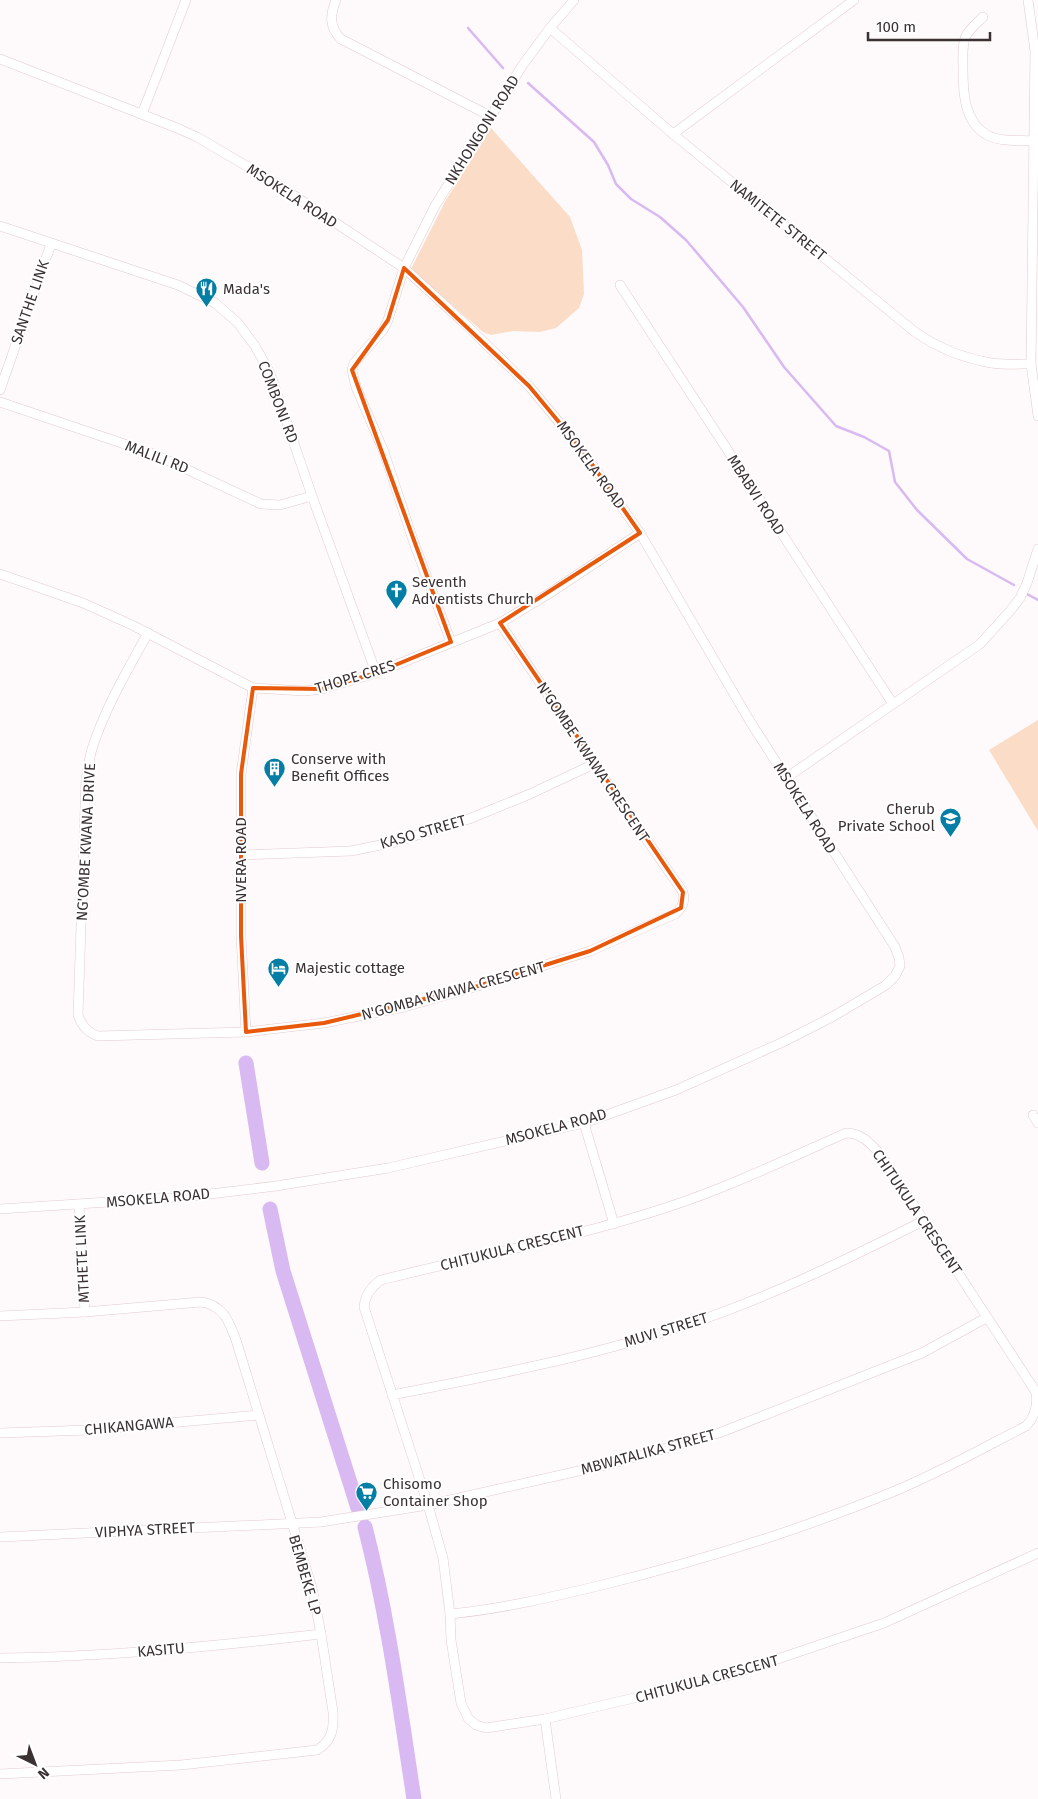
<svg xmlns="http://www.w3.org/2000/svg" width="1038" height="1799" viewBox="0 0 1038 1799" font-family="'Fira Sans',sans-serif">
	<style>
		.green { fill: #fbdcc7 }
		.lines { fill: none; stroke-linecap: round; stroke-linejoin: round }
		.stream { stroke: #d8b9f1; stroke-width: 2.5 }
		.river { stroke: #d8b9f1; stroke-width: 15 }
		.street-casing { stroke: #e2cbcf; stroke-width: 10 }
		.street { stroke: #fff; stroke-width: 9 }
		.marked { fill: none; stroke: #e8590c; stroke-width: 4; stroke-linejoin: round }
		.labels { text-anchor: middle; stroke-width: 4; stroke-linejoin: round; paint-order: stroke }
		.street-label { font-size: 15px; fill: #3a3133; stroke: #fff }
		.poi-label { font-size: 15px; fill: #3a3133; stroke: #fff; text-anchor: start }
	</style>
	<rect width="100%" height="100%" fill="#fef9fa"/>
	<g class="green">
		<path d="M491,128L570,217L582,250L584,294L579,308L556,328L540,332L513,331L491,335L483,332L411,269L446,200Z"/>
		<path d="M1038,720V831L989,750Z"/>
	</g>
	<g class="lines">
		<g class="stream">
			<path d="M468,28L503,68"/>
			<path d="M528,83L594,142L608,165L616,184L631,199L660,217L686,240L743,307L784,367L836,426L864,437L889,451L895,482L917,510L967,559L1014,585"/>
			<path d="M1027,594L1038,600"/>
		</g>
		<g class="river">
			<path d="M246,1063L262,1163"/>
			<path d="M270,1209L283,1271L358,1508"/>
			<path d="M365,1527C388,1616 400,1708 414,1799"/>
		</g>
		<defs>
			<g id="street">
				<path d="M336,0C330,15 329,27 341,39L490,116"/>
				<path d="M1028,0L1035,51L1031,364L1038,416"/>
				<path d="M983,17C977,23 968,30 965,38C962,47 963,59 963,69C963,92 964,122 987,135C1000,142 1019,140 1033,141"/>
				<path d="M550,28L673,134L915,332C938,348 963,358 991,363C1004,365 1018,364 1031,364"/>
				<path d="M0,59L177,128L197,137L269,179L404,268L462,321L529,386L582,450L640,533L751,723L895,947L899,958L900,966L895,976L886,985L832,1017L783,1042L676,1090L584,1123L388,1168L276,1186L185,1197L0,1209"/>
				<path d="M142,114L186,0"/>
				<path d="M673,134L854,0"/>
				<path d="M0,226L178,285L215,303L238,323L255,346L270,373L312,496L376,673"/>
				<path d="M620,285L893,704"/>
				<path d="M0,390L51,244"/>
				<path d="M0,402L154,454L261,504L280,505L312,496"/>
				<path d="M0,574L83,603L132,625L253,688L304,691L322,689L376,673L500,623L550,593L640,533"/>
				<path d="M148,633C127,671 105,708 92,749C89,759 88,769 86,779L78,1015C82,1026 87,1032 98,1036L246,1032L324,1023L404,1007L475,987L590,951L675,914C683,907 685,902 683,892L594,764L500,623"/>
				<path d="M451,642L413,540L384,452L356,387L352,370L354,363L383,330L388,320L404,268L435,206L522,66L550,28L574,0"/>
				<path d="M786,778L980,644L1010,611L1020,598L1027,583L1038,549"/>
				<path d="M241,855L351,851L395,842L469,819L530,794L594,764"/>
				<path d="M246,1032L241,936V774L253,688"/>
				<path d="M1033,1115L1038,1123"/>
				<path d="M584,1123L614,1224"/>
				<path d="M79,1205L85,1312"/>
				<path d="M0,1316L85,1312L201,1302C223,1305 229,1321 236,1340L312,1588L321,1634L333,1712C334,1729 332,1741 317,1750L181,1765L0,1774"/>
				<path d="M392,1395C490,1376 590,1357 686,1325C768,1298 848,1259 925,1220"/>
				<path d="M0,1433L89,1430L259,1415"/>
				<path d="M0,1537L321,1522L428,1505L614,1463L719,1433L922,1353L986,1318"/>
				<path d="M450,1614C501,1609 552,1597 602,1585C700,1561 797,1531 890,1493C937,1474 981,1449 1026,1426C1036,1416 1038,1405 1036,1392L881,1155C871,1144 862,1133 846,1133C787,1159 729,1187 668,1207C574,1238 476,1256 381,1280C371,1287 365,1295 364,1307L428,1505L443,1558L450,1614L451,1640L461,1703L468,1718L476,1725L486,1728L545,1719L727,1676L884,1623L1038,1553"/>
				<path d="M0,1658C107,1657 215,1646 321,1634"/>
				<path d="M545,1719L556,1799"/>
			</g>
		</defs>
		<use href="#street" class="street-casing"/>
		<use href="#street" class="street"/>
	</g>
	<path class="marked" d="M404,268L529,386L582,450L640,533L500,623L683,892L681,908L590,951L475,987L324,1023L246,1032L241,936V774L253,688L322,689L376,673L451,642L352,370L388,320Z"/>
	<defs>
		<symbol id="restaurant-pin" viewBox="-11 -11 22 30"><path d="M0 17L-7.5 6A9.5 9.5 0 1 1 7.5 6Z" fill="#057ea5" stroke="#fff"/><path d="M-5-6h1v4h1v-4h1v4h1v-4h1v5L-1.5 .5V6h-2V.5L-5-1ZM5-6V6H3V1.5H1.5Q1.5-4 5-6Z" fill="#fff"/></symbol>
		<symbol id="church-pin" viewBox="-11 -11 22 30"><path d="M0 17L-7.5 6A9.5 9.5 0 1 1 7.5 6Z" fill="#057ea5" stroke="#fff"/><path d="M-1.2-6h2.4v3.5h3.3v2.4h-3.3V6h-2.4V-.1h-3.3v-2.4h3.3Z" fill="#fff"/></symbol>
		<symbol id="building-pin" viewBox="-11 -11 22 30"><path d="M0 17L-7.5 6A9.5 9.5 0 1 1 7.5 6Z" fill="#057ea5" stroke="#fff"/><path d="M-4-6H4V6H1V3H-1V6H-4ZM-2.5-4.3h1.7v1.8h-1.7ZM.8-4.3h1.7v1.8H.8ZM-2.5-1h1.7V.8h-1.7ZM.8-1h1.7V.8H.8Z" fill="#fff"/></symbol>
		<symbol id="school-pin" viewBox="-11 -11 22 30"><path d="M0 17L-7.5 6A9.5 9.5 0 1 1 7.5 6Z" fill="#057ea5" stroke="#fff"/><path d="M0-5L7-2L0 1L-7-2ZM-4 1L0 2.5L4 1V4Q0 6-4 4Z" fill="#fff"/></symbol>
		<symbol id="hotel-pin" viewBox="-11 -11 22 30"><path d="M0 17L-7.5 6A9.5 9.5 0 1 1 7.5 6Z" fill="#057ea5" stroke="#fff"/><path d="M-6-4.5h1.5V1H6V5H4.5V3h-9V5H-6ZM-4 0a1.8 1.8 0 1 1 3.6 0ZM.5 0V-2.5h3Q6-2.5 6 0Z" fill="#fff"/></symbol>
		<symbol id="supermarket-pin" viewBox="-11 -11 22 30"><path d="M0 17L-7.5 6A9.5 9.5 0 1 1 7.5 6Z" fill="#057ea5" stroke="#fff"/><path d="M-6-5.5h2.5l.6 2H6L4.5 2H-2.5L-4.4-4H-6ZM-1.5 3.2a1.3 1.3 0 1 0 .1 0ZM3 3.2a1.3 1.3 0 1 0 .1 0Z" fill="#fff"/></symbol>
	</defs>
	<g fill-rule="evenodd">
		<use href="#restaurant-pin" x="194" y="276" width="25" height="34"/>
		<use href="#church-pin" x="384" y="578" width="25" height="34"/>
		<use href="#building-pin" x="262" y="756" width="25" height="34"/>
		<use href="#school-pin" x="938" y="806" width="25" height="34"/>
		<use href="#hotel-pin" x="266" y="956" width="25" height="34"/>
		<use href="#supermarket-pin" x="354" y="1480" width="25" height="34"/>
	</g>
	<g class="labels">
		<g class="street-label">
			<text transform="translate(482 130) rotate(-58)" y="5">NKHONGONI ROAD</text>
			<text transform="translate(292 196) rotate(33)" y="5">MSOKELA ROAD</text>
			<text transform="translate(778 220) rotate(39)" y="5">NAMITETE STREET</text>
			<text transform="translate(30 302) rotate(-71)" y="5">SANTHE LINK</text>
			<text transform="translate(278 402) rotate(69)" y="5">COMBONI RD</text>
			<text transform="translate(157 457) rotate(21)" y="5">MALILI RD</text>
			<text transform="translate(591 465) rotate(54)" y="5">MSOKELA ROAD</text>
			<text transform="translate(756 495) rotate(57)" y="5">MBABVI ROAD</text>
			<text transform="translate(355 677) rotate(-17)" y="5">THOPE CRES</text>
			<text transform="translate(593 762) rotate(56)" y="5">N'GOMBE KWAWA CRESCENT</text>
			<text transform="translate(805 808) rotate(58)" y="5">MSOKELA ROAD</text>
			<text transform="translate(423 832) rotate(-16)" y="5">KASO STREET</text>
			<text transform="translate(86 842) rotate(-87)" y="5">NG'OMBE KWANA DRIVE</text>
			<text transform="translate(241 860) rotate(-90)" y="5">NVERA ROAD</text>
			<text transform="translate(453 991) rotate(-15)" y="5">N'GOMBA KWAWA CRESCENT</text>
			<text transform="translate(556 1127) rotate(-15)" y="5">MSOKELA ROAD</text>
			<text transform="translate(158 1198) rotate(-5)" y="5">MSOKELA ROAD</text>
			<text transform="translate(917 1212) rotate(56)" y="5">CHITUKULA CRESCENT</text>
			<text transform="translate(512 1248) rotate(-14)" y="5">CHITUKULA CRESCENT</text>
			<text transform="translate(82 1259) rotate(-93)" y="5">MTHETE LINK</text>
			<text transform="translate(666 1330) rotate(-17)" y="5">MUVI STREET</text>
			<text transform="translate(129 1426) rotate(-5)" y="5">CHIKANGAWA</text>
			<text transform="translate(648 1452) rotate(-15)" y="5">MBWATALIKA STREET</text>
			<text transform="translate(145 1530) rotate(-3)" y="5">VIPHYA STREET</text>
			<text transform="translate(305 1575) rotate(74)" y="5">BEMBEKE LP</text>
			<text transform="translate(161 1650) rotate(-5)" y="5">KASITU</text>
			<text transform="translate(707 1679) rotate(-15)" y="5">CHITUKULA CRESCENT</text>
		</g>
		<g class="poi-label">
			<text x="223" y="294">Mada's</text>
			<text x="412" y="587">Seventh<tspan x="412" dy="17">Adventists Church</tspan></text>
			<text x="291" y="764">Conserve with<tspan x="291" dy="17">Benefit Offices</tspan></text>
			<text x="935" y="814" text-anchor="end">Cherub<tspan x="935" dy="17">Private School</tspan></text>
			<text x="295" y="973">Majestic cottage</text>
			<text x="383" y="1489">Chisomo<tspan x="383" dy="17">Container Shop</tspan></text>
		</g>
	</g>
	<g transform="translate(35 1764) rotate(138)" stroke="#ffffff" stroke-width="4" paint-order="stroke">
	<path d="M0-4L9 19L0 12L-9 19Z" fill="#3a3133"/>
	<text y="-8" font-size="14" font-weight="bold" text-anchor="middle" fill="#3a3133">N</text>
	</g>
	<path d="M868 32v8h122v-8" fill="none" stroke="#3a3133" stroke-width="2.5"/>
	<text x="876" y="32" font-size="15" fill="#3a3133" stroke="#ffffff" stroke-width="4" paint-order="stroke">100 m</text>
</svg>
